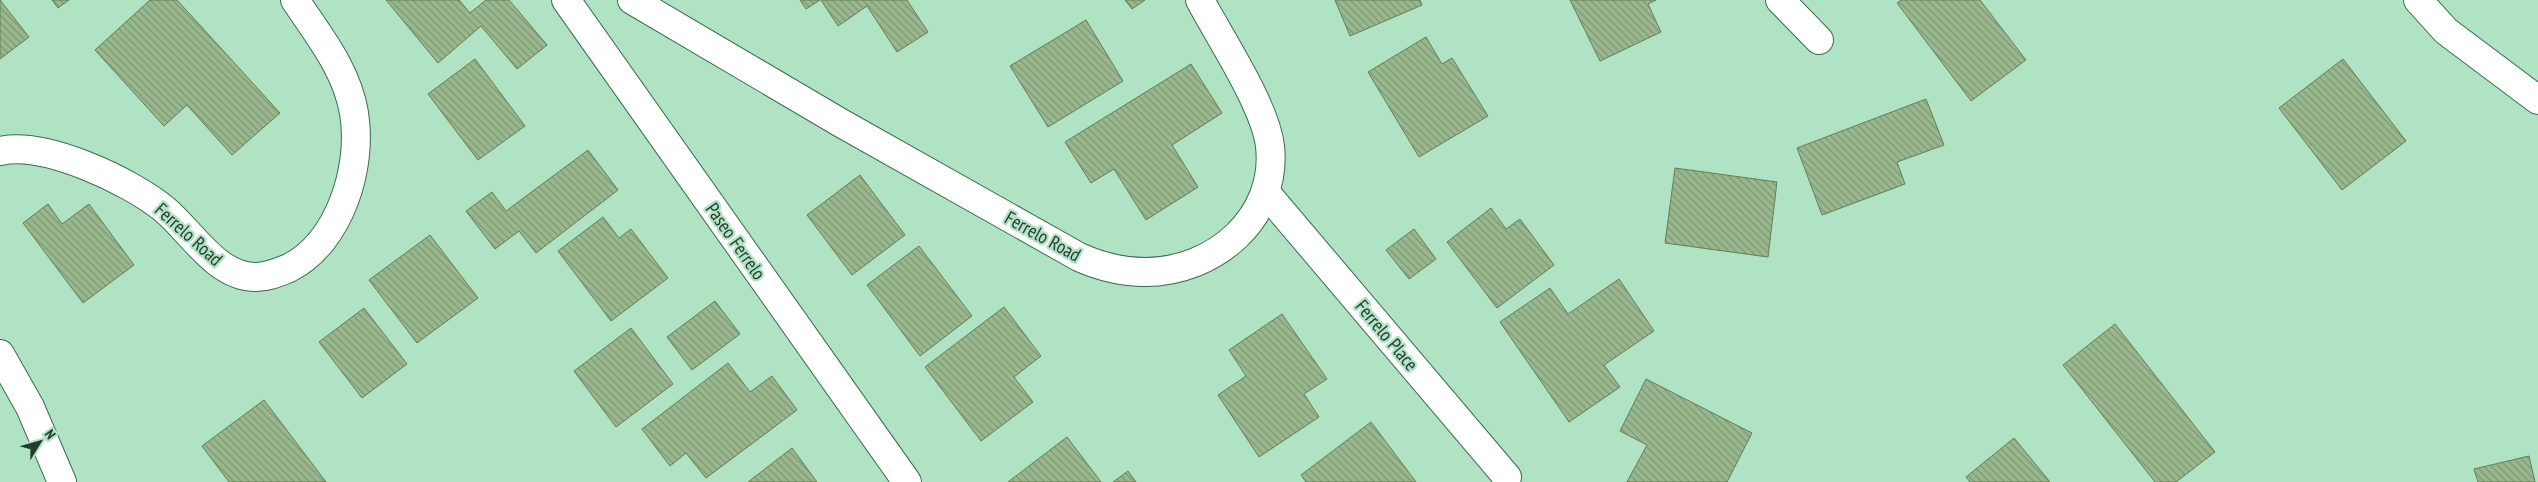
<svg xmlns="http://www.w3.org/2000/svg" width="2538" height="482" viewBox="0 0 2538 482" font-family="'PT Sans Narrow',sans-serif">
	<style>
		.building { fill: url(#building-back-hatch); stroke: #627e56 }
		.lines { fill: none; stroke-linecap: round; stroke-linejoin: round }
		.minor-casing { stroke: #3b6b4f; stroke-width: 30 }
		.minor { stroke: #fff; stroke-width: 28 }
		.labels { text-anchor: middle; stroke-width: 4.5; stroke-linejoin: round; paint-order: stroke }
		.street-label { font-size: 19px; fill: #273c2f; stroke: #b0e3c3 }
	</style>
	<defs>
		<pattern id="building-back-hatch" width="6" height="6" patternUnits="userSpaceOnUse" patternTransform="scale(1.25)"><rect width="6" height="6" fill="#99b88d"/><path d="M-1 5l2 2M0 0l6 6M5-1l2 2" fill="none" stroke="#7d9774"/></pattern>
	</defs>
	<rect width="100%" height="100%" fill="#b0e3c3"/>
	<g class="building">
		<path d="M0,0L29,37L0,59Z"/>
		<path d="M52,0H69L58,8Z"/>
		<path d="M150,0H177L280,113L232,155L187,105L164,126L95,50Z"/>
		<path d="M386,0H459L470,13L486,0H509L547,45L517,69L481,26L438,63Z"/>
		<path d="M800,0H820L806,9Z"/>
		<path d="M821,0H907L928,32L897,52L867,6L838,26Z"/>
		<path d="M1125,0H1145L1132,9Z"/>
		<path d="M1335,0H1420L1422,5L1350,36Z"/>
		<path d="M1570,0H1656L1648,4L1661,32L1600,61Z"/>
		<path d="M1901,0H1980L2026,60L1971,101L1897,3Z"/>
		<path d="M1086,20L1123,81L1048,127L1010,66Z"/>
		<path d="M1426,37L1442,64L1452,58L1488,116L1419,157L1368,72Z"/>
		<path d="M475,59L525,126L478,160L428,94Z"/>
		<path d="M2343,59L2406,141L2342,190L2279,108Z"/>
		<path d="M1191,64L1222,113L1172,145L1198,187L1146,220L1114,169L1091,183L1065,142Z"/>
		<path d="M1926,99L1944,145L1897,162L1905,184L1822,215L1797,148Z"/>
		<path d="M588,150L618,190L536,253L519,231L495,249L466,211L492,192L506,211Z"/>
		<path d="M1675,168L1777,182L1768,257L1665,243Z"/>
		<path d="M860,175L905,235L852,275L807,215Z"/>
		<path d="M48,204L62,224L89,204L134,265L83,303L23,223Z"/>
		<path d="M1491,208L1506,229L1520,219L1554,265L1497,308L1447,242Z"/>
		<path d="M603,217L619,238L631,229L668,278L611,321L558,251Z"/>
		<path d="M1414,229L1436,259L1409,279L1386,250Z"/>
		<path d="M430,235L478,298L417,343L369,280Z"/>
		<path d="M919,246L972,316L920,356L867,285Z"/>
		<path d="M1619,279L1654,331L1604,365L1620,387L1569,422L1500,322L1550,288L1568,314Z"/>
		<path d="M715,301L740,334L692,370L667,337Z"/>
		<path d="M1004,307L1041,356L1014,377L1033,402L981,441L925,367Z"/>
		<path d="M364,308L407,364L362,398L319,342Z"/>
		<path d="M1282,314L1327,379L1304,394L1319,417L1259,457L1218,395L1246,376L1229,350Z"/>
		<path d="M2115,324L2215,452L2176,482H2155L2063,365Z"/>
		<path d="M631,328L673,384L616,427L574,371Z"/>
		<path d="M728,363L750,392L772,376L797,410L706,478L686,453L670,466L642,429Z"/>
		<path d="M1646,379L1752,433L1727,482H1627L1647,445L1620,431Z"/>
		<path d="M264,400L326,482H229L202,446Z"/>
		<path d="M1371,422L1416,482H1306L1301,475Z"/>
		<path d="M1067,437L1101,482H1008Z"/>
		<path d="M2014,438L2050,482H1970L1966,477Z"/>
		<path d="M792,448L817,482H748Z"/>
		<path d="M2529,456L2535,482H2478L2474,469Z"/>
		<path d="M1128,471L1136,482H1113Z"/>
	</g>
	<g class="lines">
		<defs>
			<g id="minor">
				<path d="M566,0L907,482"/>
				<path d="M632,0L841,123L1079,257C1099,266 1122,272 1145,272C1214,272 1278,218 1270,146C1265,105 1220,38 1200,0"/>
				<path d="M1780,0L1819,40"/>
				<path d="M2418,0L2446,31L2538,100"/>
				<path d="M0,151C45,141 130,181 164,209C192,232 216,277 256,277C268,277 279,272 289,268C340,242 363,167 354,113C347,70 319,36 295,0"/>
				<path d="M1267,194L1507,477"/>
				<path d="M0,354L30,407L62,482"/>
			</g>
		</defs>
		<use href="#minor" class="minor-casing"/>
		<use href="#minor" class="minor"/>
	</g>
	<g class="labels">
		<g class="street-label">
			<text transform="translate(189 234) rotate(42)" y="7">Ferrelo Road</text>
			<text transform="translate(1043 236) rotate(29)" y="7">Ferrelo Road</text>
			<text transform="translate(736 241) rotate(55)" y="7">Paseo Ferrelo</text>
			<text transform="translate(1387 335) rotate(50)" y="7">Ferrelo Place</text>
		</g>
	</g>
	<g transform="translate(40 442) rotate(53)" stroke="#b0e3c3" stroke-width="4" paint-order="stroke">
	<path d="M0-4L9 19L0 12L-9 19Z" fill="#273c2f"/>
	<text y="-8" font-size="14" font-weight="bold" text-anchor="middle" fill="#273c2f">N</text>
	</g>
</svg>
